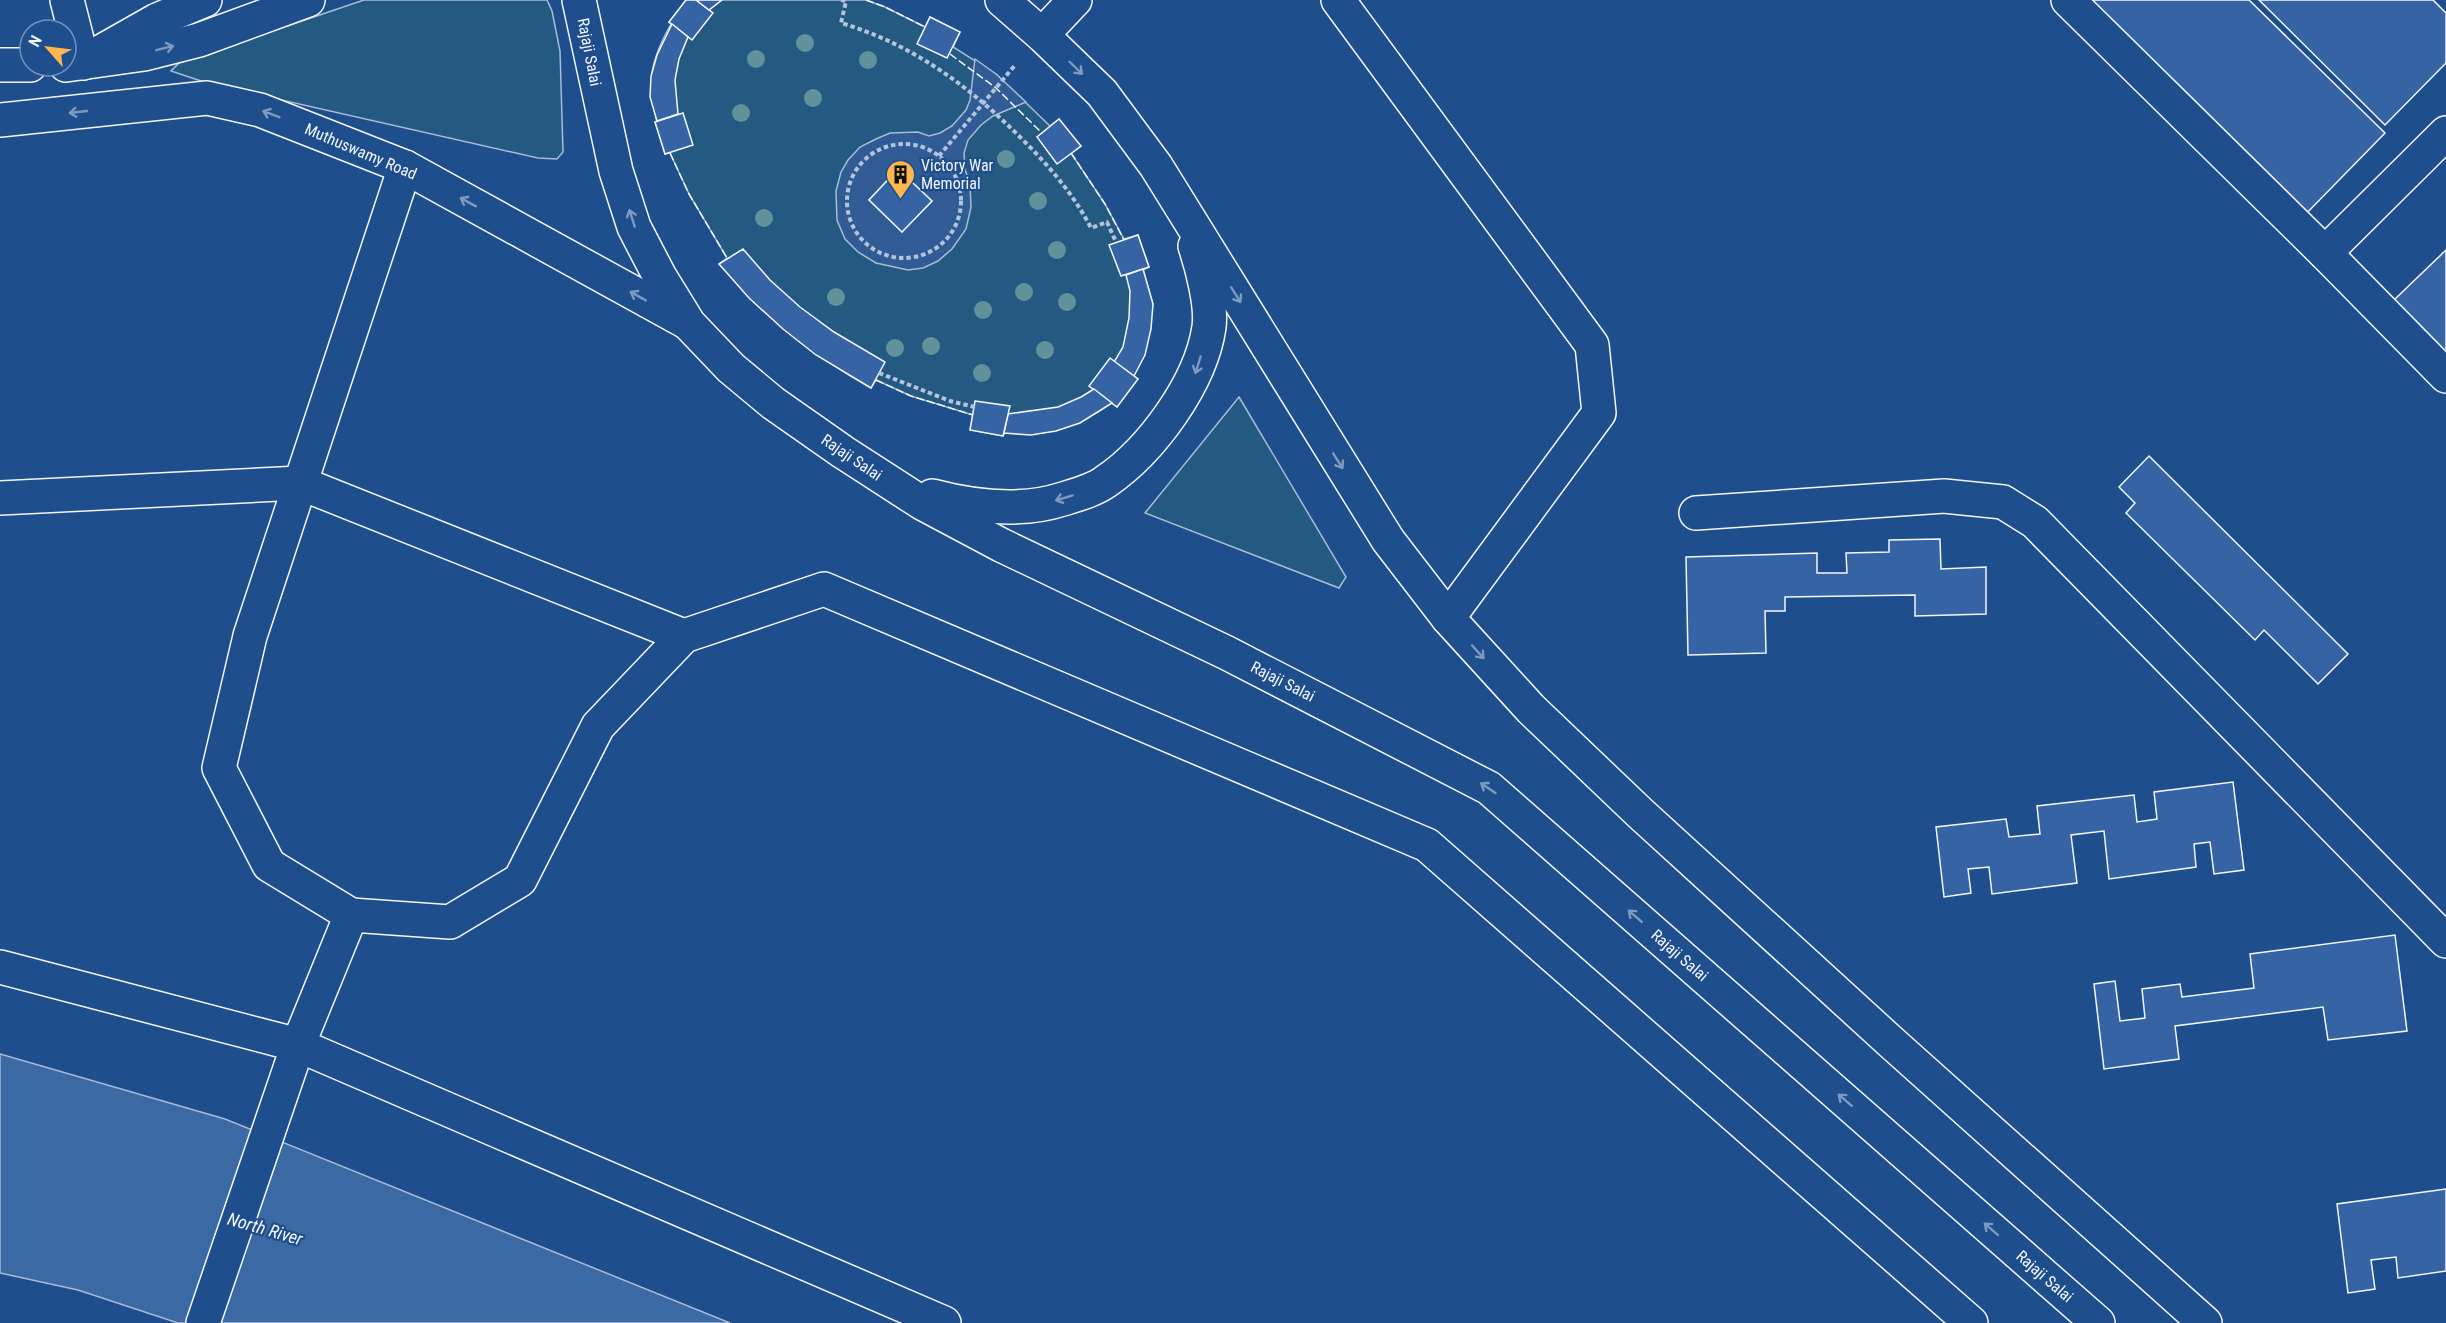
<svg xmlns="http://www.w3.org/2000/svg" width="2446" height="1323" viewBox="0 0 2446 1323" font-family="'Roboto Condensed',sans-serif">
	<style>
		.green { fill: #245a82; stroke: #a8bbd7; stroke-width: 1.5 }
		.parking { fill: #305b95; stroke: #a8bbd7; stroke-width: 1.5; fill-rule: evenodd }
		.water { fill: #3b69a3; stroke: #a8bbd7; stroke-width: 1.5 }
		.building { fill: #3563a3; stroke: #f2f6ff; stroke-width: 1.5 }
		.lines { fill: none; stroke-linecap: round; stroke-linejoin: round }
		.minor-casing { stroke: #f2f6ff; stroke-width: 36 }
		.major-casing { stroke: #f2f6ff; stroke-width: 36 }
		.path { stroke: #b3c4dc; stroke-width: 4; stroke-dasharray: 4.5 3; stroke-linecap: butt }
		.minor { stroke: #1f4e8c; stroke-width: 33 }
		.major { stroke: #1f4e8c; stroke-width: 33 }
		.fence { stroke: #f2f6ff; stroke-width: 1.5; stroke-dasharray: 8 3; stroke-linecap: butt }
		.tree { fill: #61919a }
		.oneway { stroke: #7e9ac0 }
		.labels { text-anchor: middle; stroke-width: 4.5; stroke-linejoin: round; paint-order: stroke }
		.street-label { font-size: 16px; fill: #f2f6ff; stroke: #1f4e8c }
		.poi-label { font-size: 16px; fill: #f2f6ff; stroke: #1f4e8c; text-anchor: start }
		.water-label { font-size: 18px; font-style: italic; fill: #f2f6ff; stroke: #1f4e8c }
	</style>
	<rect width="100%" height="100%" fill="#1f4e8c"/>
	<g class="green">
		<path d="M364,0H547L552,11L560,51L563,152L557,159L538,158L207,83L171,71L179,63L192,58Z"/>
		<path d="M686,0H866L885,7L925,27L930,17L960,32L953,47L996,74L1050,126L1059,119L1081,146L1071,153L1105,204L1124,239L1138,235L1149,267L1143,270L1153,304L1134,376L1138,379L1117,407L1112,403C1077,428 1047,437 1005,433L1003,436L970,430L973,415L911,396L876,380L871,388C810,354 765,315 719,264L727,258L689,194L670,153L665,154L655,122L657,121C646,82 651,59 671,24L669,22Z"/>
		<path d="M1239,397L1346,577L1339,588L1145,513Z"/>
	</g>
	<path class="parking" d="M975,59L996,74L1026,102L993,116L981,125L968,140L964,153L965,169L970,185L971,207L966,229L952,249L938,261L923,268L908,270L876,263L858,252L845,239L837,220L836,191L841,172L848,160L860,147L876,139L890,133L918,132L929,136L940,133L952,126L966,110L970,100ZM898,169L932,201L902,232L869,200Z"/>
	<path class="water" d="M0,1054L225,1119L730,1323H178L78,1290L0,1273Z"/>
	<g class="building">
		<path d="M686,0H696L713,13L692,40L669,22Z"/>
		<path d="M696,0H722L709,10Z"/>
		<path d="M2074,0H2249L2385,133L2299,221Z"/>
		<path d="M2259,0H2433L2446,13V63L2385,125Z"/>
		<path d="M930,17L960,32L947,58L917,44Z"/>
		<path d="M672,24L688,37L679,59L675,80L678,114L657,121L650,97L651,76L657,55Z"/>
		<path d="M683,113L693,145L665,154L655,122Z"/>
		<path d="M1059,119L1081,146L1057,164L1037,137Z"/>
		<path d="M898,169L932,201L902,232L869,200Z"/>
		<path d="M1138,235L1149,267L1121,276L1109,245Z"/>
		<path d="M743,249L770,280L800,307L834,332L885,362L871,388L816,355L783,329L749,298L719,264Z"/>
		<path d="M2446,250V354L2394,300Z"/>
		<path d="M1143,269L1153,304L1151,329L1145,355L1134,376L1114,362L1123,347L1129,318L1130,291L1126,275Z"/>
		<path d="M1110,358L1138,379L1117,407L1089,386Z"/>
		<path d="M1094,389L1112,403L1080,423L1056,431L1031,435L1004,433L1008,414L1058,407L1081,397Z"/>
		<path d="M975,401L1010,406L1003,436L970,430Z"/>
		<path d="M2149,456L2348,654L2318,684L2264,630L2255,640L2126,513L2135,503L2119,487Z"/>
		<path d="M1940,539L1941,569L1986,567V614L1915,616V595L1785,597V611H1765L1766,653L1688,655L1686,557L1817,553V573H1847L1846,553L1889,552V540Z"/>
		<path d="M2233,782L2244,870L2214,874L2210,842L2194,844L2196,867L2109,879L2104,831L2071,835L2077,883L1992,894L1989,867L1968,869L1971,893L1944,897L1936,827L2006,819L2009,837L2040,834L2037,806L2134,795L2137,822L2157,819L2154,792Z"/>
		<path d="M2395,935L2407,1031L2328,1040L2323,1007L2175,1026L2179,1059L2104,1069L2094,984L2115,981L2120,1021L2145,1018L2142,989L2180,984L2182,997L2254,988L2250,954Z"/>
		<path d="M2446,1189V1271L2398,1278L2396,1257L2371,1260L2375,1289L2348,1293L2337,1204Z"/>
	</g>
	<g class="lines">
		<defs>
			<g id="minor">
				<path d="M67,0L83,63"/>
				<path d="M1338,0L1592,345L1599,413L1448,618"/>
				<path d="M2068,0L2325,253L2446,376"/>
				<path d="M1042,35L1075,0"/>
				<path d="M2325,253L2446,133"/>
				<path d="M0,498L300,483L684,636"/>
				<path d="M1696,513L1944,496L2003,502L2035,522L2446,941"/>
				<path d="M351,915L450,922L520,880L598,726L684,636L824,589L1427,845L1971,1323"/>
				<path d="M0,967L298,1045L944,1323"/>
				<path d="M203,1323L298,1045L351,915L269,865L219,768L250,636L405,167"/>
			</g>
			<g id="major">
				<path d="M579,0L616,171L634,227L660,277L689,324L731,368L773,403L843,452L922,503L1001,545L1227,653L1489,788L2098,1323"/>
				<path d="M1002,0L1042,35L1102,93L1156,166L1388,540L1448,618L1531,709L1640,813L1892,1043L2205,1323"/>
				<path d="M97,54L157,20L205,0"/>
				<path d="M0,65H30"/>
				<path d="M66,65L144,54L199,40L308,0"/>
				<path d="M0,120L207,98L260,110L405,167L688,323"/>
				<path d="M932,496C974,507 1020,513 1063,499C1076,495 1094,490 1105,482C1151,451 1201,383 1209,327C1212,305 1202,267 1195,246"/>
			</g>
		</defs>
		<use href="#minor" class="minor-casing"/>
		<use href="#major" class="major-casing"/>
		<g class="path">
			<path d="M841,0L846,1L841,23C912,44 969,86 1021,138C1048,165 1073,193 1091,228L1107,222L1116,242"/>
			<circle cx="904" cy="201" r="57"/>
			<path d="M939,156L1016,64"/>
			<path d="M879,373L950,401L975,407"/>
		</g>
		<use href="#minor" class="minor"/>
		<use href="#major" class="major"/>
		<g class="fence">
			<path d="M866,0L885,7L925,27"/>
			<path d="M950,54L996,88L1042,133"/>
			<path d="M670,153L689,194L727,258"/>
			<path d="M1071,153L1105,204L1124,240"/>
			<path d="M876,380L911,396L973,415"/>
		</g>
	</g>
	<g class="tree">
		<circle cx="805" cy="43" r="9"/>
		<circle cx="756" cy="59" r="9"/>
		<circle cx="868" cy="60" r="9"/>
		<circle cx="813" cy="98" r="9"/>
		<circle cx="741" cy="113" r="9"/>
		<circle cx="1006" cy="159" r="9"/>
		<circle cx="1038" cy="201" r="9"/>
		<circle cx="764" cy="218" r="9"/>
		<circle cx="1057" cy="250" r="9"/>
		<circle cx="1024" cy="292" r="9"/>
		<circle cx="836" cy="297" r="9"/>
		<circle cx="1067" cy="302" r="9"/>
		<circle cx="983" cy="310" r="9"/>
		<circle cx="931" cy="346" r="9"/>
		<circle cx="895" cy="348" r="9"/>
		<circle cx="1045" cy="350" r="9"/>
		<circle cx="982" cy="373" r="9"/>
	</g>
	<defs><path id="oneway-shaft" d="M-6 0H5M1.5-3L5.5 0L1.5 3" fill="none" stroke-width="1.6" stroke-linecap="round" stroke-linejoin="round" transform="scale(1.5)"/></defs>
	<g class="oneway">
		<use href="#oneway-shaft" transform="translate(165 48) rotate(-14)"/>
		<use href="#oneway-shaft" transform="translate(1076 68) rotate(44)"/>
		<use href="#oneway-shaft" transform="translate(78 112) rotate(174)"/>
		<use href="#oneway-shaft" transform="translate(271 114) rotate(-159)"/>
		<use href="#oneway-shaft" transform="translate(468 202) rotate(-151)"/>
		<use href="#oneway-shaft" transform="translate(632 218) rotate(-108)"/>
		<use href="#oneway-shaft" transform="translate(1236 295) rotate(58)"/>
		<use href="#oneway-shaft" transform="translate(638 296) rotate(-151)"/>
		<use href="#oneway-shaft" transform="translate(1198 365) rotate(107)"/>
		<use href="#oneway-shaft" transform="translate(1338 461) rotate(58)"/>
		<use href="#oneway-shaft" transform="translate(1064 498) rotate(163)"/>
		<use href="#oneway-shaft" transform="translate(1478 652) rotate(48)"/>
		<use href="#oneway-shaft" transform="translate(1488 788) rotate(-146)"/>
		<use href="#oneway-shaft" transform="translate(1635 916) rotate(-139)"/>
		<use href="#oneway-shaft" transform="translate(1845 1100) rotate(-139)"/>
		<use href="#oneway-shaft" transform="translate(1991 1229) rotate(-139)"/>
	</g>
	<defs>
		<symbol id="building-pin" viewBox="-11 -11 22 30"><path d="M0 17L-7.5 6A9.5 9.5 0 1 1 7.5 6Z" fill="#ffb74d" stroke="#1f4e8c"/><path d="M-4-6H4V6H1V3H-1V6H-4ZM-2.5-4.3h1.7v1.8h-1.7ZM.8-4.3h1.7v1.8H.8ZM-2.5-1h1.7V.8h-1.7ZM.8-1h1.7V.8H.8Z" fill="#111"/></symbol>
	</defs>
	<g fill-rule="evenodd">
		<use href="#building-pin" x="884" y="158" width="33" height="45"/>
	</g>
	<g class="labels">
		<g class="street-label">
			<text transform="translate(590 52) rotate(79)" y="6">Rajaji Salai</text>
			<text transform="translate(361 151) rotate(23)" y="6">Muthuswamy Road</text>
			<text transform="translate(852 457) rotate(34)" y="6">Rajaji Salai</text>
			<text transform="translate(1283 681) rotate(27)" y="6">Rajaji Salai</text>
			<text transform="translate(1680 955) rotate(41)" y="6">Rajaji Salai</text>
			<text transform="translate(2045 1276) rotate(41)" y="6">Rajaji Salai</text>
		</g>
		<g class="poi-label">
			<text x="921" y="171">Victory War<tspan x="921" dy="18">Memorial</tspan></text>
		</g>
		<g class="water-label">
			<text transform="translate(265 1229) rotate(16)" y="6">North River</text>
		</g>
	</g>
	<g transform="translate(48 48) rotate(298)"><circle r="28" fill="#1f4e8c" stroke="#7391ba" stroke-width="1.5"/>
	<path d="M0-4.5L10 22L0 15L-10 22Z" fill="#ffb74d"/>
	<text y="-9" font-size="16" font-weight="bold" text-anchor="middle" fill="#f2f6ff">N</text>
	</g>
</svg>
